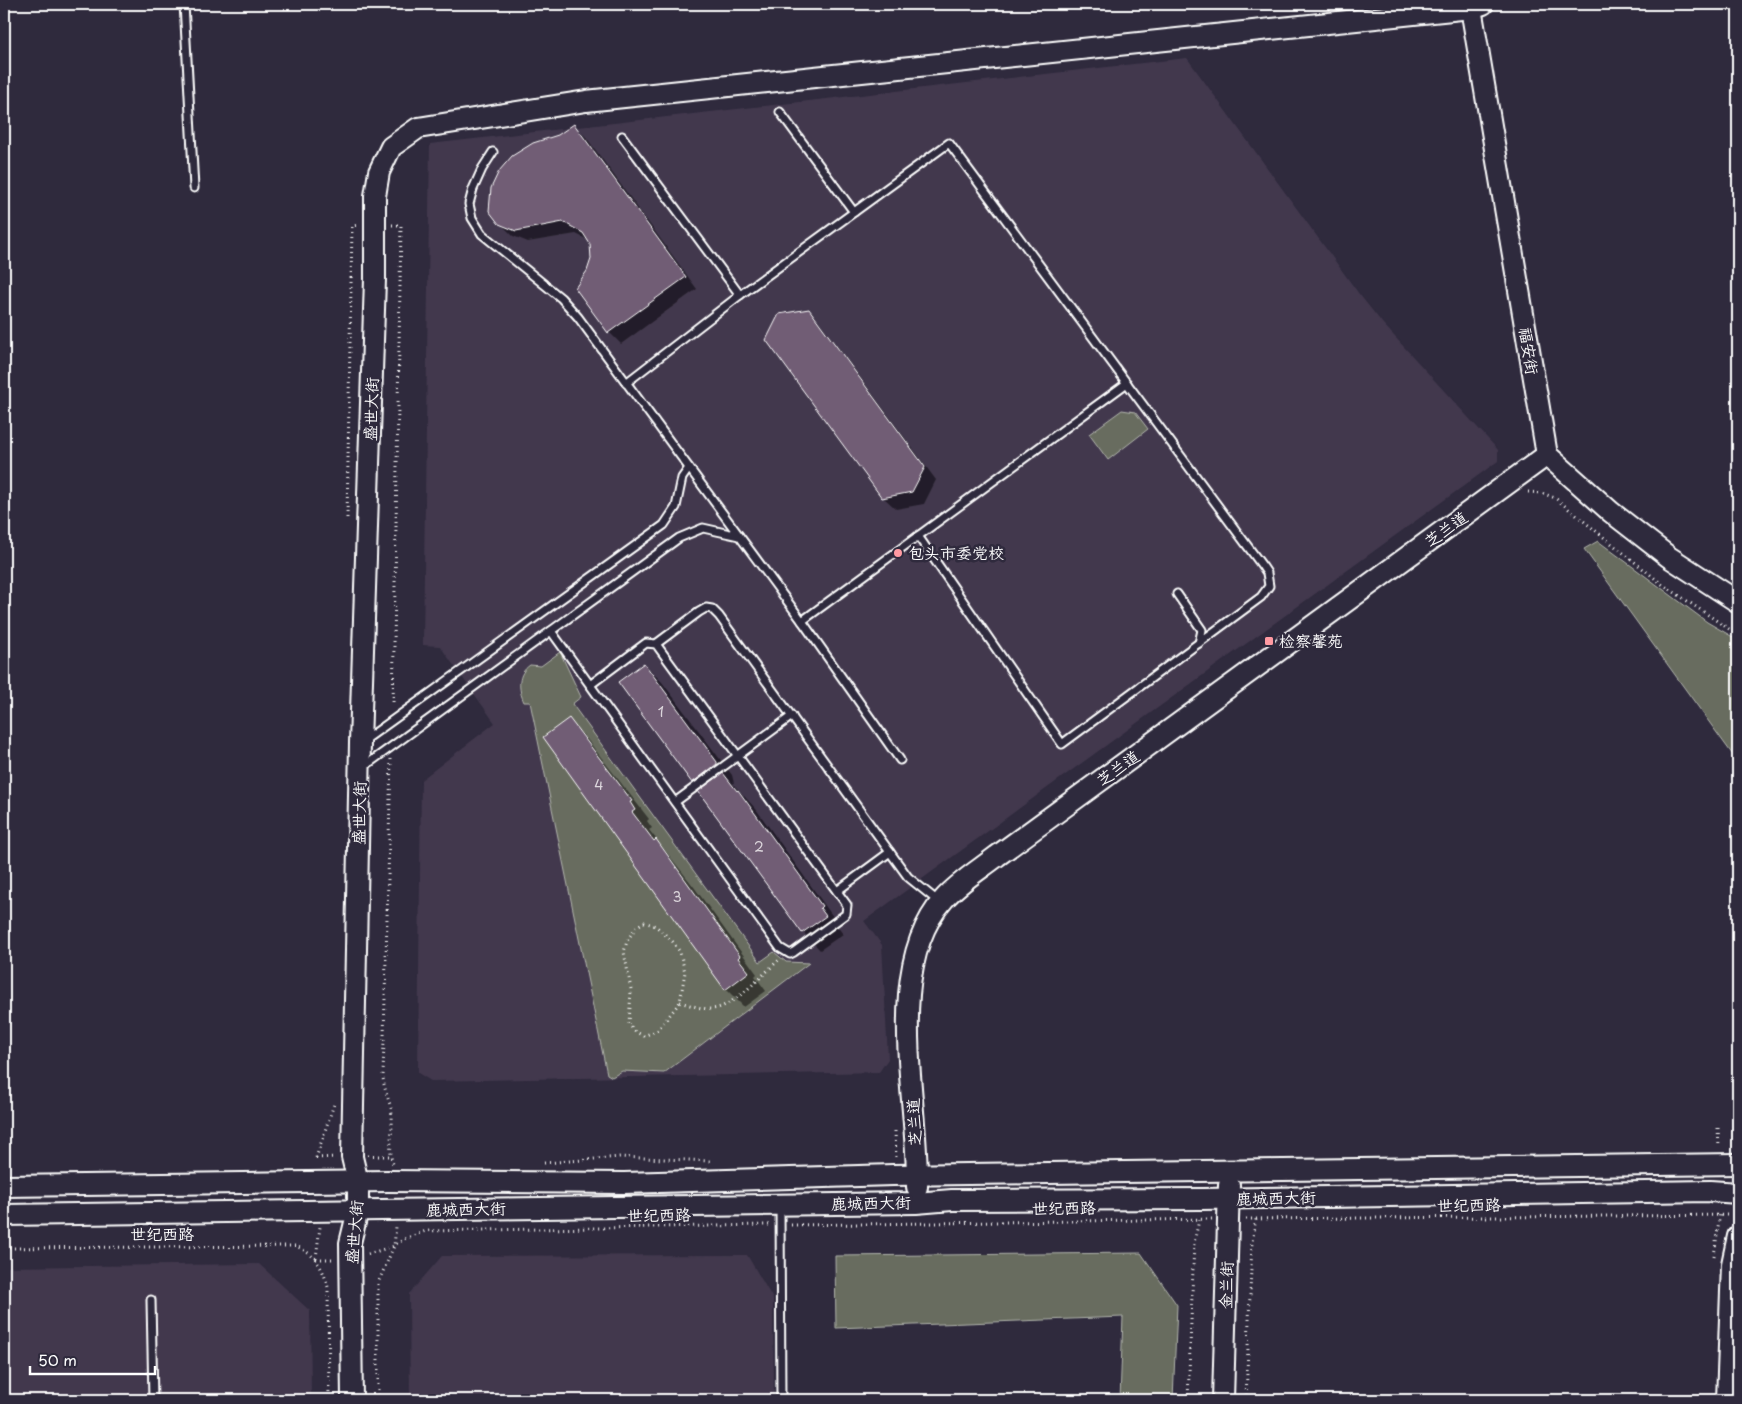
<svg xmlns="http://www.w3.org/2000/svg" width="1742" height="1404" viewBox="0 0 1742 1404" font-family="'Playpen Sans','LXGW WenKai TC',sans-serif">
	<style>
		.built { fill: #43394e }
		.green { fill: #676c5e; stroke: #b3b6ae }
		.shadow { fill: #0007 }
		.building { fill: #715d75; stroke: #fff }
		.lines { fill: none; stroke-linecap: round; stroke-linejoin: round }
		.lane-casing { stroke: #fff; stroke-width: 11 }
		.secondary-casing { stroke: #fff; stroke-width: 24 }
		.path { stroke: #fff; stroke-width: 3; stroke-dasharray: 1 4; stroke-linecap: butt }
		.lane { stroke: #2f2a3d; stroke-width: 7 }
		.secondary { stroke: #2f2a3d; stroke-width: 20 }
		.poi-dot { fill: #ff9aa2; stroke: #2f2a3d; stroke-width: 2 }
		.labels { text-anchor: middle; stroke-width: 5; stroke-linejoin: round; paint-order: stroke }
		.number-label { font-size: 14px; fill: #dcd6dc }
		.street-label { font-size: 16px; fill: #fff; stroke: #2f2a3d }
		.poi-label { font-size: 16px; fill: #fff; stroke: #2f2a3d; text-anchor: start }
	</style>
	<rect width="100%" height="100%" fill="#2f2a3d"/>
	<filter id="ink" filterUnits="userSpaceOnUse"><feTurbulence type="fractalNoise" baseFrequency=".02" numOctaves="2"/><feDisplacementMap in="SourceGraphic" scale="10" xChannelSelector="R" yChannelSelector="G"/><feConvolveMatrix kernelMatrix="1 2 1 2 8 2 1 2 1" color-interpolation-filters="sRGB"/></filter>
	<g filter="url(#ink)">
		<g class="built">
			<path d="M1187,58L1359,294L1383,324L1498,450V461L864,921L882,945L888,1059L879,1072L431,1081L418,1073L421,780L495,723L440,646L423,645L430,144Z"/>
			<path d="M747,1255L773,1299L774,1400H410L409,1294L442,1256Z"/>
			<path d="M259,1264L310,1311L311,1400H4V1267Z"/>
		</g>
		<g class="green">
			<path d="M1122,410L1135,412L1148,429L1108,460L1089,434Z"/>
			<path d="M1598,541L1707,622L1738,640V762L1584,549Z"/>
			<path d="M560,652L581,697L572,704L760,962L774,952L786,962L809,963L664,1073L622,1071L612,1077L607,1074L530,702H524C518,689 517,674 530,665L541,666Z"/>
			<path d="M1141,1253L1177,1305L1173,1400H1120L1123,1317L836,1328L835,1256Z"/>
		</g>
		<g class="shadow">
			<path d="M574,126L586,137L697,289L621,344L609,332L577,288L588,272L593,260L590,241L576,234L528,242L513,236L500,223L559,136Z"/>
			<path d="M808,311L820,323L936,480L924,504L896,509L883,497Z"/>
			<path d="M644,664L662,682L732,775L734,783L733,784L756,809L839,925L837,926L843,934L820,950L803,932L702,791L693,782Z"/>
			<path d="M569,720L586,738L649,819L647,821L652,828L649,830L694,887L757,974L755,976L766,991L744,1007L726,989L620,844L622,843Z"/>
		</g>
		<g class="building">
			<path d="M574,124L686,277L608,333L575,288L587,271L591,259L590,244L583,233L563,222L516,231L499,224L489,211L491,188L499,171L512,156L533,143L558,135Z"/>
			<path d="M809,309L925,467L912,492L882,498L766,340L779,314Z"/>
			<path d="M644,663L717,762V764L692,783L618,682Z"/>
			<path d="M569,718L632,801L630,802L635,810L632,812L654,841L656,839L740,956L738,958L749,972L725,990L543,737Z"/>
			<path d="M723,773L737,791L738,790L822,906L820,908L826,916L802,933L698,791Z"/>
		</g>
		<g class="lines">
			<defs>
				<g id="lane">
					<path d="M184,4L194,188"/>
					<path d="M780,112L854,212"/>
					<path d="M622,136L740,295"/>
					<path d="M493,152L482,169L473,189L469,204L472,218L482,234L561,298L578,317L802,621L1127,383"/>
					<path d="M626,383L740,295L949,143L1263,567L1267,573L1269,586L1261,597L1062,744L918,536"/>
					<path d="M1177,594L1202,630L1199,643"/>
					<path d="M802,621L900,760"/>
					<path d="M551,631L780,948L790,954L794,952L846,914L847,905L656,644L646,643L590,685"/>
					<path d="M656,644L699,612L706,608L712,609L719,616L908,877L939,902"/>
					<path d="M365,740L664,525L676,507L682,478L689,468"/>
					<path d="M362,768L679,538L703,528L739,536"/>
					<path d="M675,802L792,716"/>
					<path d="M837,891L890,852"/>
					<path d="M780,1205L781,1400"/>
					<path d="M151,1300L153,1400"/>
				</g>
				<g id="secondary">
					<path d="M1471,8L1547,455L1611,512L1669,557L1738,602"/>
					<path d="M4,1186L389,1181L624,1183L893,1175L1738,1164"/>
					<path d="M917,1187C919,1101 882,968 944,899C959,882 979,870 997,856L1547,455"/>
					<path d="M4,1215L916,1203L952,1200L1203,1199L1710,1191L1738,1193"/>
					<path d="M352,1400L350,1243L358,1210V1182L352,1157L360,743L375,279V196L379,172L391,147L418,128L586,101L1471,8L1483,4"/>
					<path d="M1223,1400L1229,1185"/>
					<path d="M1727,1400L1732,1264L1738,1236"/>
				</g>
			</defs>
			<use href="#lane" class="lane-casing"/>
			<use href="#secondary" class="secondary-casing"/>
			<g class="path">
				<path d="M392,225H401L393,706"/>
				<path d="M1528,492L1542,493L1555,498L1662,584L1738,635"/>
				<path d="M347,518L352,226L359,225"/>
				<path d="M391,759L383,1077C384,1089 388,1097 391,1108C395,1126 387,1146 393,1164"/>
				<path d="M644,922L656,926L673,942L680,952L685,972L680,1002L658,1030L644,1036L634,1031L629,1024L631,989L624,952L627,941L636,927Z"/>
				<path d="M680,1002C690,1005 701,1009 711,1009C732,1009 763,974 779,960"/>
				<path d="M1718,1128L1719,1147"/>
				<path d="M895,1131L896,1158"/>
				<path d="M368,1156H390"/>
				<path d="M316,1158L334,1104"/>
				<path d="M316,1158L335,1157"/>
				<path d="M544,1163L620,1157L710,1161"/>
				<path d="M1246,1219L1738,1215"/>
				<path d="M791,1225L1212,1219"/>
				<path d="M4,1248L295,1246C315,1253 323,1268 328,1287L329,1400"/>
				<path d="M368,1254L394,1246L404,1239L426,1231L769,1225"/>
				<path d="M1714,1256L1720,1213"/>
				<path d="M316,1258L320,1227"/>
				<path d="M316,1259H333"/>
				<path d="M378,1400V1283L394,1246L396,1227"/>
				<path d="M1188,1400L1194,1243L1199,1220"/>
				<path d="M1246,1400L1252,1242L1256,1219"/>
			</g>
			<use href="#lane" class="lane"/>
			<use href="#secondary" class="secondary"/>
		</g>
	</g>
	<g class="poi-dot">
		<circle cx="898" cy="553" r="5"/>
		<rect x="1264" y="636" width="10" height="10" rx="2.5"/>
	</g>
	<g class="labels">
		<g class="number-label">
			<text x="661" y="717">1</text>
			<text x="599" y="790">4</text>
			<text x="759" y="852">2</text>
			<text x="677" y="902">3</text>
		</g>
		<g class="street-label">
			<text transform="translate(1529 351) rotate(81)" y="6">福安街</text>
			<text transform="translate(371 409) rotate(-88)" y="6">盛世大街</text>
			<text transform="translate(1446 529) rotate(-36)" y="6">芝兰道</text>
			<text transform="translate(1118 768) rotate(-36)" y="6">芝兰道</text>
			<text transform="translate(359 813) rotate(-89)" y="6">盛世大街</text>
			<text transform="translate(914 1122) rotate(-93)" y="6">芝兰道</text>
			<text transform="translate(1276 1198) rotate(-1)" y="6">鹿城西大街</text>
			<text transform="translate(871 1203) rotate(-1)" y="6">鹿城西大街</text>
			<text transform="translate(1469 1205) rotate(-1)" y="6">世纪西路</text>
			<text transform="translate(1064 1208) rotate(-1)" y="6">世纪西路</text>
			<text transform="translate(466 1209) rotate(-1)" y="6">鹿城西大街</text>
			<text transform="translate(659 1215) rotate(-1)" y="6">世纪西路</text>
			<text transform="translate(354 1232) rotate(-85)" y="6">盛世大街</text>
			<text x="162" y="1240">世纪西路</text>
			<text transform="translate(1226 1285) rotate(-88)" y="6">金兰街</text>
		</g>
		<g class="poi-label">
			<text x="908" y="559">包头市委党校</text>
			<text x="1279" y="647">检察馨苑</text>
		</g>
	</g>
	<rect width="1742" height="1404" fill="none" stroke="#2f2a3d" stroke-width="20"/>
	<rect x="10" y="10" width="1722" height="1384" fill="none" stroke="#fff" stroke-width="2" filter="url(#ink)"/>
	<path d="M30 1366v8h125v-8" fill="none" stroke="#ffffff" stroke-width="2.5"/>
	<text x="38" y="1366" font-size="15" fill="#ffffff" stroke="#2f2a3d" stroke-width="4" paint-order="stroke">50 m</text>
</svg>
